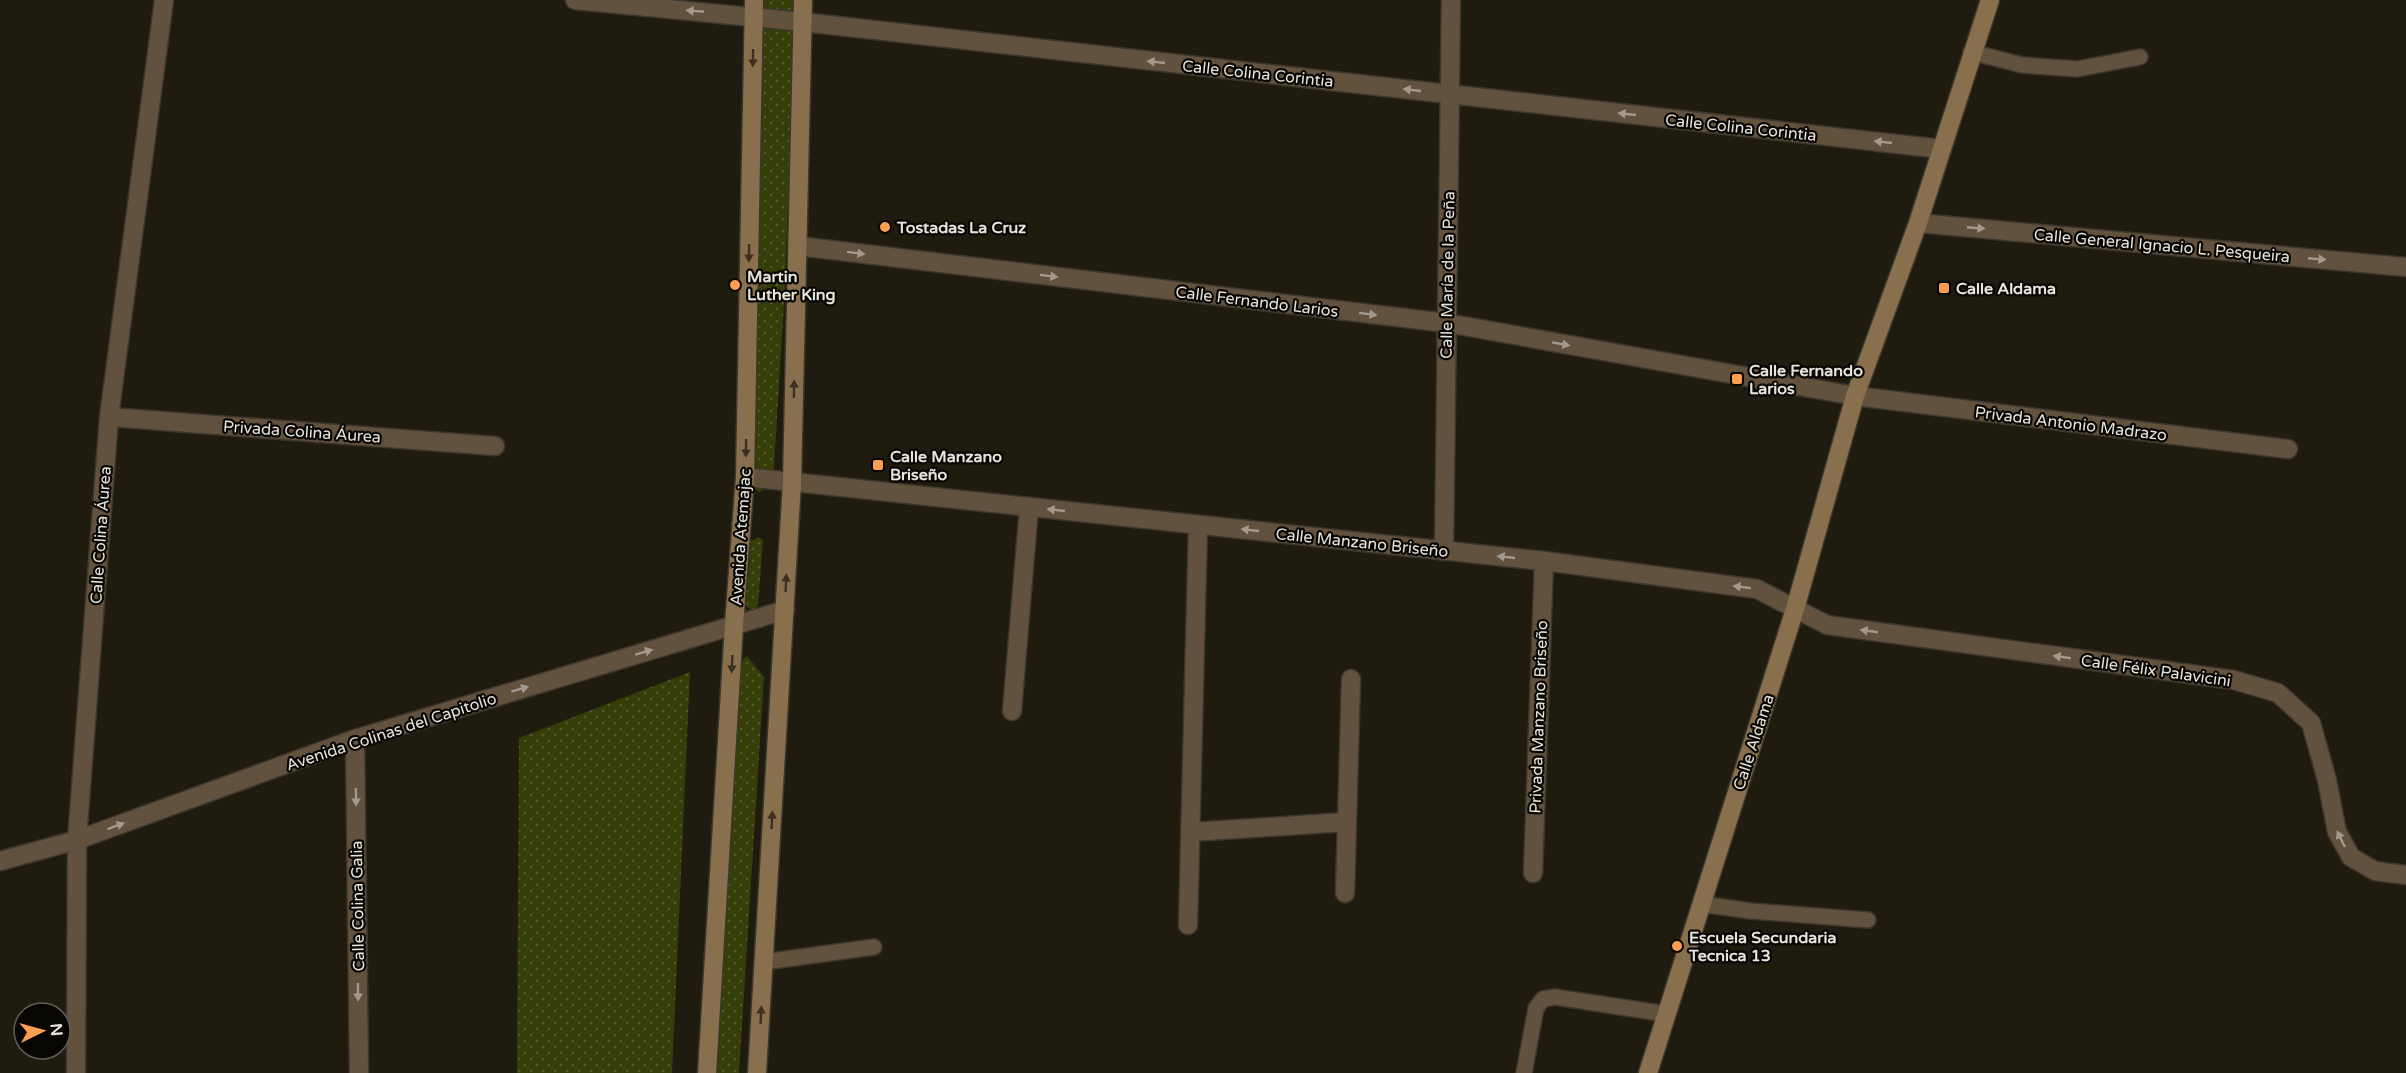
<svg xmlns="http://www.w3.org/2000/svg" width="2406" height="1073" viewBox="0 0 2406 1073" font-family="'Varela Round',sans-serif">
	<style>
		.park { fill: url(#park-dots) }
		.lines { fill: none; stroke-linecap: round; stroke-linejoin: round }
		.lane-casing { stroke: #3c372c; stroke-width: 18 }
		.street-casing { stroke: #3c372c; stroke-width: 21 }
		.secondary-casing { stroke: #3c372c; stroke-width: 21 }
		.lane { stroke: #61513d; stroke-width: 15 }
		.street { stroke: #61513d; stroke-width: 18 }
		.secondary { stroke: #88704e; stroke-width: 18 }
		.oneway { fill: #a49a8c }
		.oneway2 { fill: #3b3021 }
		.poi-dot { fill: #fb9e51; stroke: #080603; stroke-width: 2 }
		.labels { text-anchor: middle; stroke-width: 4.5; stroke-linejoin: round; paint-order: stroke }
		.street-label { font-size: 16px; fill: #e7e4db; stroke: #080603 }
		.poi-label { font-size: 16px; font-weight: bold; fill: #e7e4db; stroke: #080603; text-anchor: start }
	</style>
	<defs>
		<pattern id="park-dots" width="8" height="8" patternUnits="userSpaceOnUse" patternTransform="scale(1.5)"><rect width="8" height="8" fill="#353d08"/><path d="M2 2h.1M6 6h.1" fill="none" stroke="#52592b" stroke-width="1.8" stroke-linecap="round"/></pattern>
	</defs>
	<rect width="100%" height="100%" fill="#201b0f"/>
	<g class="park">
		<path d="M756,0H795L785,287L773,484L759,492L748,484Z"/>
		<path d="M758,537L763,540L758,606L753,611L746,606L751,541Z"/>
		<path d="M747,656L764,677L739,1073H701L723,675Z"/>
		<path d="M690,672L672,1073H517L519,738Z"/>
	</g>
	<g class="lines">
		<defs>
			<g id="lane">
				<path d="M1971,52L2022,65L2077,69L2140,57"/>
				<path d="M1701,904L1751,911L1868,920"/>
				<path d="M764,962L874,947"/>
				<path d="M1524,1073L1536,1008L1543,999L1555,997L1666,1014"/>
			</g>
			<g id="street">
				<path d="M575,0L803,22L1942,149"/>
				<path d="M1918,223L2406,267"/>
				<path d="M798,246L1447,323L1855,396L2288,449"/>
				<path d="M109,417L495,446"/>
				<path d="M745,477L1544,561L1757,589L1827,625L2234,680L2278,693L2311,723L2327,780L2337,832L2351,857L2375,871L2406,875"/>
				<path d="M1444,551L1451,0"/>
				<path d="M1012,711L1029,507"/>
				<path d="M355,739L359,1073"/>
				<path d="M1191,832L1346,822"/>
				<path d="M0,861L77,840L355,739L785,610"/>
				<path d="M1533,873L1544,561"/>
				<path d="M1345,893L1351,679"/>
				<path d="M1188,925L1198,525"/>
				<path d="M76,1073L77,840L109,417L164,0"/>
			</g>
			<g id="secondary">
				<path d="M707,1073L734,625L745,477L754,0"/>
				<path d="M757,1073L792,482L803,0"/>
				<path d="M1648,1073L1795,609L1855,396L1918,223L1990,0"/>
			</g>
		</defs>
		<use href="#lane" class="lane-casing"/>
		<use href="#street" class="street-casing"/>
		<use href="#secondary" class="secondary-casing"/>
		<use href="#lane" class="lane"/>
		<use href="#street" class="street"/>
		<use href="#secondary" class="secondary"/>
	</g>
	<defs><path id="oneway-solid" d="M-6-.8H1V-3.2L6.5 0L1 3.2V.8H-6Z" transform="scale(1.5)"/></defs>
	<g class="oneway">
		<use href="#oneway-solid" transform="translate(695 11) rotate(-175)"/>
		<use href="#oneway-solid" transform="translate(1156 62) rotate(-174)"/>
		<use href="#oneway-solid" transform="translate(1412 90) rotate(-174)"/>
		<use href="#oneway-solid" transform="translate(1627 114) rotate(-174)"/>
		<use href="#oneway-solid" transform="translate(1883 142) rotate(-174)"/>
		<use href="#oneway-solid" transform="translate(1976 228) rotate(5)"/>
		<use href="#oneway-solid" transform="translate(856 253) rotate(7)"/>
		<use href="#oneway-solid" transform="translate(2317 259) rotate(5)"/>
		<use href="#oneway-solid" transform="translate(1049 276) rotate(7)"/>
		<use href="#oneway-solid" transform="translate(1368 314) rotate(7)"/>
		<use href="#oneway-solid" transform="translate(1561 344) rotate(10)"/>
		<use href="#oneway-solid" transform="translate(1056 510) rotate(-174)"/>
		<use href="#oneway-solid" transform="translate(1250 530) rotate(-174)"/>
		<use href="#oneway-solid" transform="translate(1506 557) rotate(-174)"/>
		<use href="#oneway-solid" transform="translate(1742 587) rotate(-173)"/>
		<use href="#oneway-solid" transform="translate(1869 631) rotate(-172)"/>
		<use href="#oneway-solid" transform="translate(644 652) rotate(-17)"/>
		<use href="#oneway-solid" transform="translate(2062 657) rotate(-172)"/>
		<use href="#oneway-solid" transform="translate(520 689) rotate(-17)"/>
		<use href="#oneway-solid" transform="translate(356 797) rotate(89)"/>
		<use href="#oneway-solid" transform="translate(116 826) rotate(-20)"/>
		<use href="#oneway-solid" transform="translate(2341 839) rotate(-116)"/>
		<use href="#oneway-solid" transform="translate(358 992) rotate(89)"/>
	</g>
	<g class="oneway2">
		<use href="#oneway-solid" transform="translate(753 58) rotate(91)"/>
		<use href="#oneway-solid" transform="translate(749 253) rotate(91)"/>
		<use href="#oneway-solid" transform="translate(794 389) rotate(-89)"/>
		<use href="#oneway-solid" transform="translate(746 448) rotate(91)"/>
		<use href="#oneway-solid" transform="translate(786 583) rotate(-87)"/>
		<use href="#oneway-solid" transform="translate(732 664) rotate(93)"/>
		<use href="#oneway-solid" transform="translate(772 820) rotate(-87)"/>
		<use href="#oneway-solid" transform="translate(761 1015) rotate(-87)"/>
	</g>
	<g class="poi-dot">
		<circle cx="885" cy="227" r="6"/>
		<circle cx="735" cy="285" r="6"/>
		<rect x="1938" y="282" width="12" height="12" rx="3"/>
		<rect x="1731" y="373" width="12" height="12" rx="3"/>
		<rect x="872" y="459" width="12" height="12" rx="3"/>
		<circle cx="1677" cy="946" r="6"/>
	</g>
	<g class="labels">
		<g class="street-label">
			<text transform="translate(1258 73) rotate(6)" y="6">Calle Colina Corintia</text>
			<text transform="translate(1741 127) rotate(6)" y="6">Calle Colina Corintia</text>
			<text transform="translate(2162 245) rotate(5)" y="6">Calle General Ignacio L. Pesqueira</text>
			<text transform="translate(1447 275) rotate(-89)" y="6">Calle María de la Peña</text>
			<text transform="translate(1257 301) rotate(7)" y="6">Calle Fernando Larios</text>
			<text transform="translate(2071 423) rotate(7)" y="6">Privada Antonio Madrazo</text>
			<text transform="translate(302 431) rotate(4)" y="6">Privada Colina Áurea</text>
			<text transform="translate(100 535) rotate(-86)" y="6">Calle Colina Áurea</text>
			<text transform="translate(740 537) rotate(-86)" y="6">Avenida Atemajac</text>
			<text transform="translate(1362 542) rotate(6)" y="6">Calle Manzano Briseño</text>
			<text transform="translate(2156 670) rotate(8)" y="6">Calle Félix Palavicini</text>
			<text transform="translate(1538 717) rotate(-88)" y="6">Privada Manzano Briseño</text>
			<text transform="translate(391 731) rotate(-18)" y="6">Avenida Colinas del Capitolio</text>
			<text transform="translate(1753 742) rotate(-72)" y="6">Calle Aldama</text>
			<text transform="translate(357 906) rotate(-91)" y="6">Calle Colina Galia</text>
		</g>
		<g class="poi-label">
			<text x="897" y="233">Tostadas La Cruz</text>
			<text x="747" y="282">Martin<tspan x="747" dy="18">Luther King</tspan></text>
			<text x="1956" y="294">Calle Aldama</text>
			<text x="1749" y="376">Calle Fernando<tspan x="1749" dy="18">Larios</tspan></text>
			<text x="890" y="462">Calle Manzano<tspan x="890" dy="18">Briseño</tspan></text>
			<text x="1689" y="943">Escuela Secundaria<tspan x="1689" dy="18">Tecnica 13</tspan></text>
		</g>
	</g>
	<g transform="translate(42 1031) rotate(85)"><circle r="28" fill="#080603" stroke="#615f59" stroke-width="1.5"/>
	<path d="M0-4.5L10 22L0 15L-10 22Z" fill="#fb9e51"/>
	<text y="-9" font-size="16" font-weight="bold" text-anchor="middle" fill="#e7e4db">N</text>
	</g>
</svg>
